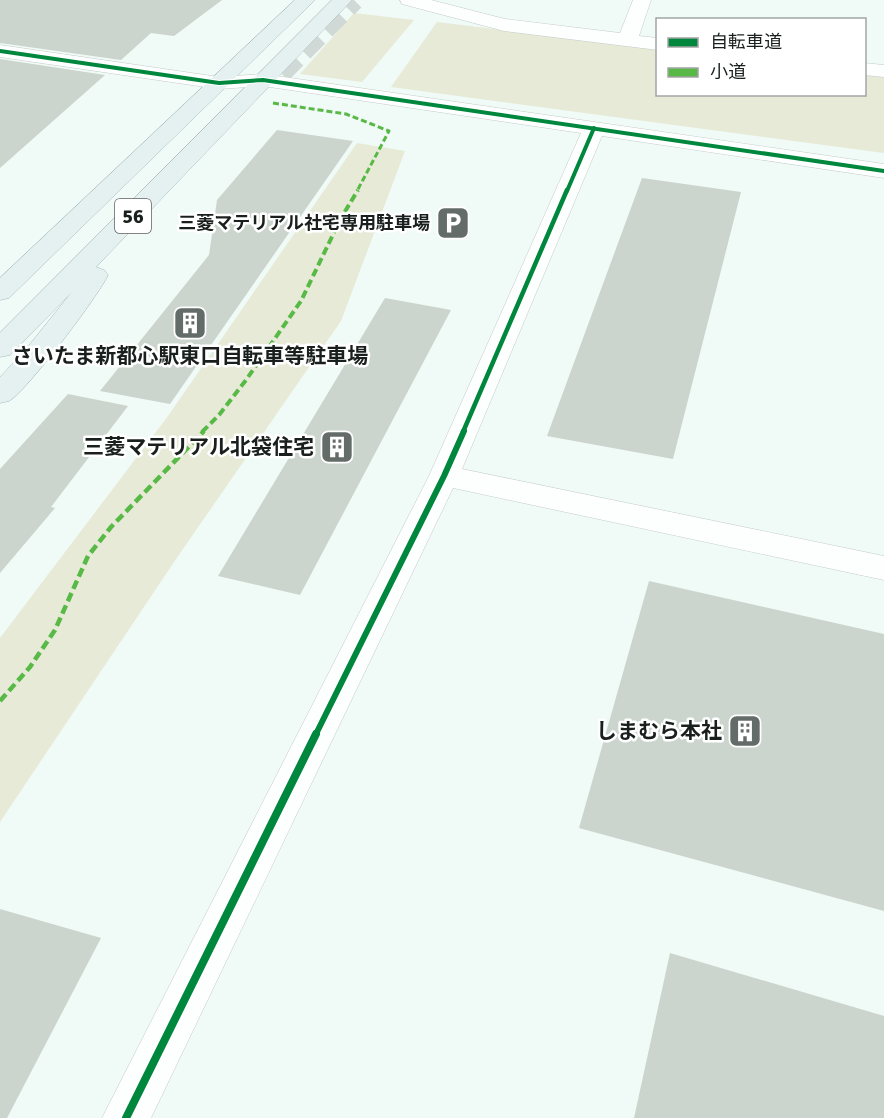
<svg xmlns="http://www.w3.org/2000/svg" width="884" height="1118" viewBox="0 0 884 1118" font-family="Signika,'Noto Sans JP',sans-serif">
	<style>
		.green { fill: #e6ead6 }
		.building { fill: #cbd5cd }
		.lines { fill: none; stroke-linecap: round; stroke-linejoin: round }
		.highway-tunnel { stroke: #d0d9d5; stroke-width: 21; stroke-dasharray: 21 10; stroke-linecap: butt }
		.street-casing { stroke: #c3cbc8; stroke-width: 1 }
		.secondary-casing { stroke: #c3cbc8; stroke-width: 1 }
		.primary-casing { stroke: #a4b9b8; stroke-width: 1 }
		.street { fill: #fdfefe; fill-rule: evenodd }
		.secondary { fill: #fdfefe; fill-rule: evenodd }
		.primary { fill: #e5f0f1; fill-rule: evenodd }
		.quiet-far2 { stroke: #58b947; stroke-width: 3; stroke-dasharray: 6 3; stroke-linecap: butt }
		.quiet-far1 { stroke: #58b947; stroke-width: 4; stroke-dasharray: 8 4; stroke-linecap: butt }
		.quiet { stroke: #58b947; stroke-width: 4.5; stroke-dasharray: 9 4.5; stroke-linecap: butt }
		.cycleway-far3-casing { stroke: #fff; stroke-width: 6 }
		.cycleway-far2-casing { stroke: #fff; stroke-width: 8 }
		.cycleway-far1-casing { stroke: #fff; stroke-width: 10 }
		.cycleway-casing { stroke: #fff; stroke-width: 11 }
		.cycleway-far3 { stroke: #00873e; stroke-width: 4 }
		.cycleway-far2 { stroke: #00873e; stroke-width: 4.5 }
		.cycleway-far1 { stroke: #00873e; stroke-width: 6 }
		.cycleway { stroke: #00873e; stroke-width: 8 }
		.labels { text-anchor: middle; stroke-width: 5; stroke-linejoin: round; paint-order: stroke }
		.far-poi-label { font-size: 18px; font-weight: bold; fill: #191f1d; stroke: #fff; text-anchor: end }
		.shield { fill: #fff; stroke: #5e6261; stroke-width: 1.5 }
		.shield-label { font-size: 20px; font-weight: bold; fill: #191f1d }
		.poi-label { font-size: 21px; font-weight: bold; fill: #191f1d; stroke: #fff; text-anchor: end }
	</style>
	<rect width="100%" height="100%" fill="#f0faf6"/>
	<g class="green">
		<path d="M354,13L414,20L362,82L300,74Z"/>
		<path d="M437,22L657,49L658,94H864L865,74L884,77V153L391,87Z"/>
		<path d="M357,143L405,151L341,321L176,559L0,822V638L168,416Z"/>
	</g>
	<g class="building">
		<path d="M0,0H222L174,36L151,33L121,60L0,43Z"/>
		<path d="M0,59L105,75L0,168Z"/>
		<path d="M277,130L353,141L170,404L100,391L209,255L217,200Z"/>
		<path d="M642,178L741,192L673,459L547,436Z"/>
		<path d="M385,298L451,310L300,595L218,576Z"/>
		<path d="M68,394L128,406L51,507L55,508L0,573V469Z"/>
		<path d="M649,581L884,634V911L579,828Z"/>
		<path d="M0,909L101,938L7,1118H0Z"/>
		<path d="M670,953L884,1016V1118H634Z"/>
	</g>
	<g class="lines">
		<path class="highway-tunnel" d="M281,73L354,0"/>
		<defs>
			<g id="street">
				<path d="M400,0H431L505,19L620,33L633,0H651L639,36L658,38V50L504,31L402,4Z"/>
				<path d="M864,63L884,65V77L864,75Z"/>
			</g>
			<path id="secondary" d="M0,45L219,77L263,74L884,164V178L602,136L462,469L884,556V580L453,488L151,1118H102L429,476L581,133L263,86L219,89L0,57Z"/>
			<g id="primary">
				<path d="M295,0H315L9,298L0,300V278Z"/>
				<path d="M332,0H352L96,267L104,270L108,275C99,295 26,392 9,401C6,402 3,402 0,403V377L22,354L71,293L10,355L0,357V333Z"/>
			</g>
		</defs>
		<use href="#street" class="street-casing"/>
		<use href="#secondary" class="secondary-casing"/>
		<use href="#primary" class="primary-casing"/>
		<use href="#street" class="street"/>
		<use href="#secondary" class="secondary"/>
		<use href="#primary" class="primary"/>
		<path class="quiet-far2" d="M273,103L346,114L389,131L357,191"/>
		<path class="quiet-far1" d="M202,432L219,415L246,380L301,301L341,218L358,190"/>
		<path class="quiet" d="M0,701L30,667L55,630L88,556L111,527L204,431"/>
		<defs>
			<g id="cycleway-far3">
				<path d="M0,51L219,83L263,80L884,171"/>
				<path d="M567,191L594,128"/>
			</g>
			<path id="cycleway-far2" d="M463,432L567,190"/>
			<path id="cycleway-far1" d="M315,736L444,476L464,431"/>
			<path id="cycleway" d="M126,1118L316,734"/>
		</defs>
		<use href="#cycleway-far3" class="cycleway-far3-casing"/>
		<use href="#cycleway-far2" class="cycleway-far2-casing"/>
		<use href="#cycleway-far1" class="cycleway-far1-casing"/>
		<use href="#cycleway" class="cycleway-casing"/>
		<use href="#cycleway-far3" class="cycleway-far3"/>
		<use href="#cycleway-far2" class="cycleway-far2"/>
		<use href="#cycleway-far1" class="cycleway-far1"/>
		<use href="#cycleway" class="cycleway"/>
	</g>
	<defs>
		<symbol id="parking-square" viewBox="-11 -11 22 22"><rect x="-9" y="-9" width="18" height="18" rx="4" fill="#646c69" stroke="#fff"/><path d="M-3.5-5.5H1a3.5 3.5 0 0 1 0 7H-1V5.5H-3.5ZM-1-3.4V-.6H.8a1.4 1.4 0 0 0 0-2.8Z" fill="#fff"/></symbol>
		<symbol id="building-square" viewBox="-11 -11 22 22"><rect x="-9" y="-9" width="18" height="18" rx="4" fill="#646c69" stroke="#fff"/><path d="M-4-6H4V6H1V3H-1V6H-4ZM-2.5-4.3h1.7v1.8h-1.7ZM.8-4.3h1.7v1.8H.8ZM-2.5-1h1.7V.8h-1.7ZM.8-1h1.7V.8H.8Z" fill="#fff"/></symbol>
	</defs>
	<g fill-rule="evenodd">
		<use href="#parking-square" x="434" y="204" width="38" height="38"/>
		<use href="#building-square" x="171" y="304" width="38" height="38"/>
		<use href="#building-square" x="318" y="428" width="38" height="38"/>
		<use href="#building-square" x="726" y="712" width="38" height="38"/>
	</g>
	<g class="labels">
		<g class="far-poi-label">
			<text x="430" y="229">三菱マテリアル社宅専用駐車場</text>
		</g>
		<rect class="shield" x="115" y="199" width="36" height="34" rx="4.5"/>
		<g class="shield-label">
			<text x="133" y="223">56</text>
		</g>
		<g class="poi-label">
			<text x="190" y="363" text-anchor="middle">さいたま新都心駅東口自転車等駐車場</text>
			<text x="314" y="454">三菱マテリアル北袋住宅</text>
			<text x="722" y="738">しまむら本社</text>
		</g>
	</g>
	<rect x="656" y="18" width="210" height="78" fill="#ffffff" stroke="#a3a5a5" stroke-width="1.5"/>
	<rect x="668" y="38" width="30" height="9" fill="#00873e" stroke="#a3a5a5" stroke-width="1.5"/>
	<text x="710" y="48" font-size="18" fill="#191f1d">自転車道</text>
	<rect x="668" y="68" width="30" height="9" fill="#58b947" stroke="#a3a5a5" stroke-width="1.5"/>
	<text x="710" y="78" font-size="18" fill="#191f1d">小道</text>
</svg>
